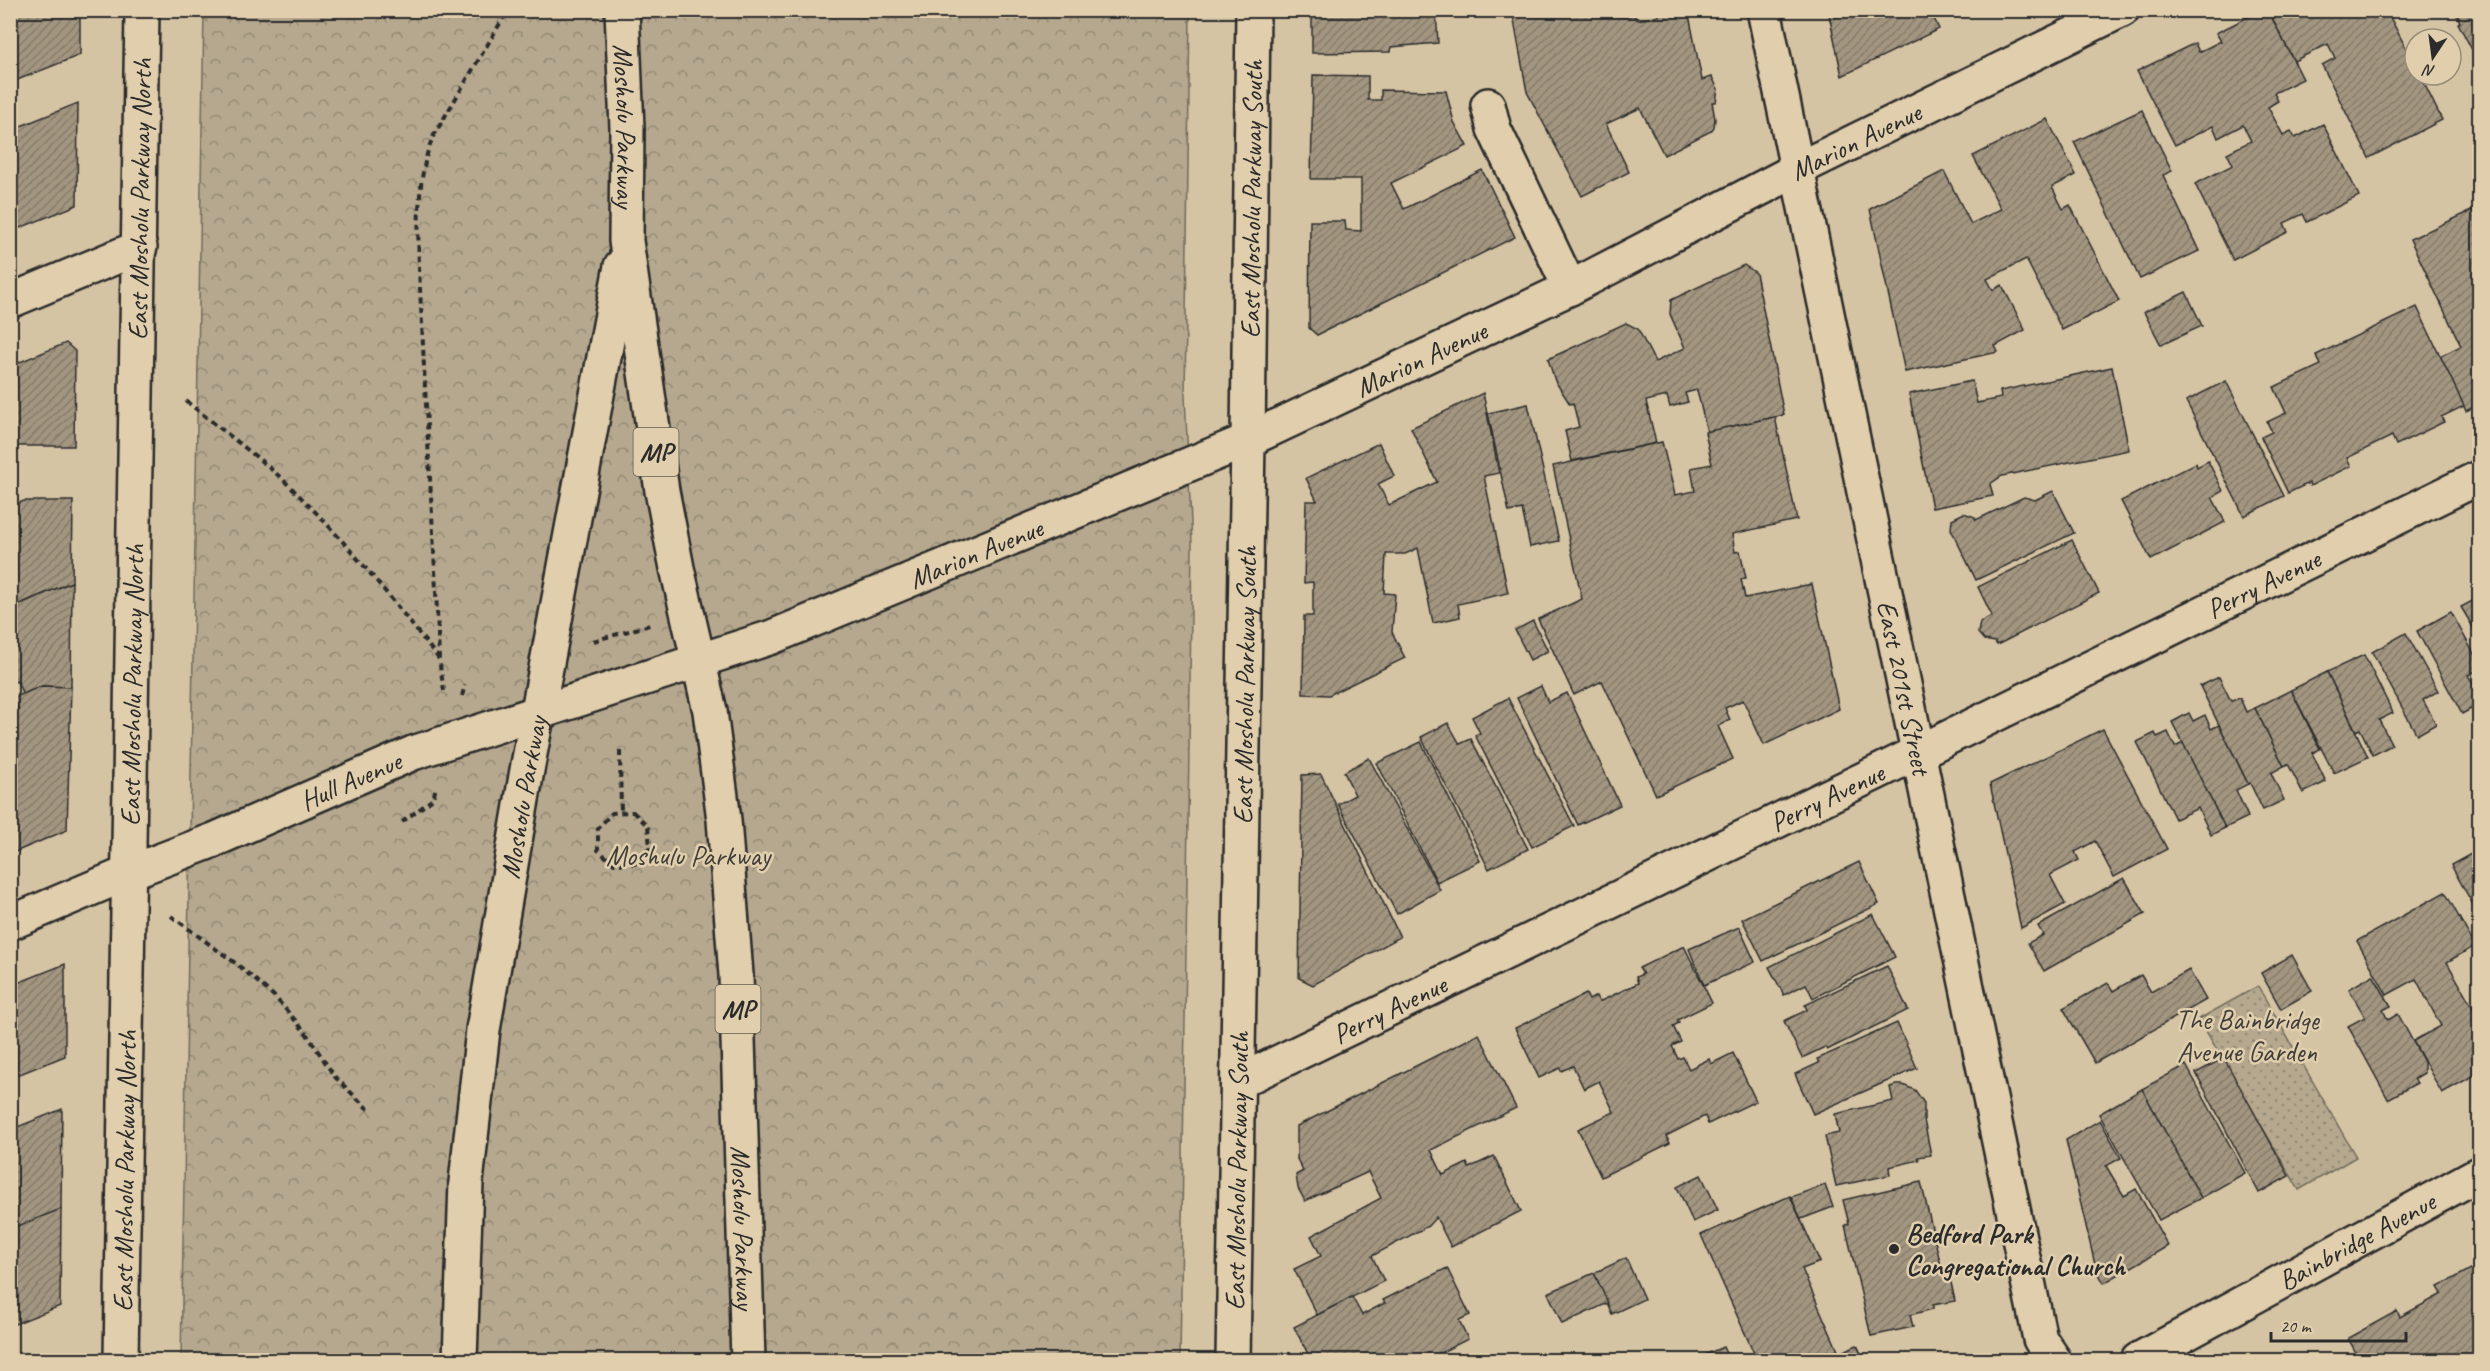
<svg xmlns="http://www.w3.org/2000/svg" width="2490" height="1371" viewBox="0 0 2490 1371" font-family="Caveat,sans-serif">
	<style>
		.forest { fill: url(#forest-crowns); stroke: #706a5c; stroke-width: 1.5 }
		.garden { fill: url(#garden-dots); stroke: #706a5c; stroke-width: 1.5 }
		.building { fill: url(#building-hatch); stroke: #2b2b2b; stroke-width: 1.5 }
		.lines { fill: none; stroke-linecap: round; stroke-linejoin: round }
		.minor-casing { stroke: #2b2b2b; stroke-width: 38 }
		.major-casing { stroke: #2b2b2b; stroke-width: 38 }
		.path { stroke: #2b2b2b; stroke-width: 4; stroke-dasharray: 6 4.5; stroke-linecap: butt }
		.minor { stroke: #e0ceac; stroke-width: 33 }
		.major { stroke: #e0ceac; stroke-width: 33 }
		.poi-dot { fill: #2b2b2b; stroke: #e0ceac; stroke-width: 2 }
		.labels { text-anchor: middle; stroke-width: 5; stroke-linejoin: round; paint-order: stroke }
		.shield { fill: #e0ceac; stroke: #615c52; stroke-width: 1.5 }
		.shield-label { font-size: 27px; font-weight: bold; fill: #2b2b2b }
		.street-label { font-size: 28px; fill: #2b2b2b; stroke: #e0ceac }
		.park-label { font-size: 28px; fill: #403e3a; stroke: #e0ceac }
		.poi-label { font-size: 28px; font-weight: bold; fill: #2b2b2b; stroke: #e0ceac; text-anchor: start }
	</style>
	<defs>
		<pattern id="forest-crowns" width="20" height="18" patternUnits="userSpaceOnUse" patternTransform="scale(1.5)"><rect width="20" height="18" fill="#b5a88e"/><path d="M2 6a3 3 0 1 1 6 0M12 15a3 3 0 1 1 6 0" fill="none" stroke="#938974"/></pattern>
		<pattern id="garden-dots" width="8" height="8" patternUnits="userSpaceOnUse" patternTransform="scale(1.5)"><rect width="8" height="8" fill="#b5a88e"/><path d="M2 2h.1M6 6h.1" fill="none" stroke="#938974" stroke-width="1.8" stroke-linecap="round"/></pattern>
		<pattern id="building-hatch" width="6" height="6" patternUnits="userSpaceOnUse" patternTransform="scale(1.5)"><rect width="6" height="6" fill="#a39681"/><path d="M-1 1l2-2M0 6l6-6M5 7l2-2" fill="none" stroke="#857b6a"/></pattern>
	</defs>
	<rect width="100%" height="100%" fill="#d5c4a4"/>
	<filter id="ink" filterUnits="userSpaceOnUse"><feTurbulence type="fractalNoise" baseFrequency=".0167" numOctaves="2"/><feDisplacementMap in="SourceGraphic" scale="12" xChannelSelector="R" yChannelSelector="G"/><feConvolveMatrix kernelMatrix="1 2 1 2 8 2 1 2 1" color-interpolation-filters="sRGB"/></filter>
	<g filter="url(#ink)">
		<path class="forest" d="M204,11H1190L1185,396L1192,544L1180,1360H181Z"/>
		<path class="garden" d="M2258,986L2356,1157L2299,1190L2199,1019Z"/>
		<g class="building">
			<path d="M10,10H80V55L10,83Z"/>
			<path d="M1312,10H1436L1438,43L1391,47L1390,52L1312,53Z"/>
			<path d="M1512,10H1622L1623,17L1633,15L1638,20L1659,16L1657,10H1688L1702,80L1712,77L1718,89L1716,102H1712L1715,119L1714,127L1711,131L1664,155L1640,108L1606,124L1629,172L1582,196L1527,92Z"/>
			<path d="M1828,10H1930L1939,29L1842,76Z"/>
			<path d="M2262,10H2268L2303,79L2274,93L2278,101L2268,107L2283,135L2291,131L2295,138L2323,124L2359,196L2307,222L2303,214L2284,223L2288,232L2233,260L2195,184L2233,165L2227,153L2251,141L2243,125L2218,138L2213,126L2175,145L2137,71L2195,43L2199,52L2221,41L2216,33Z"/>
			<path d="M2268,10H2401L2390,17L2415,66V75H2420L2442,120L2369,158L2322,65L2335,58L2328,44L2294,61Z"/>
			<path d="M2454,10H2480V65L2458,23L2460,22Z"/>
			<path d="M1313,75L1368,76V100H1381V90L1446,91L1454,122L1467,146L1391,183L1404,209L1482,170L1515,237L1317,335L1309,328L1310,221H1345L1346,230L1361,231V179H1311Z"/>
			<path d="M78,103L77,205L10,232V144L16,141L11,130Z"/>
			<path d="M2142,110L2172,171L2163,175L2199,251L2140,279L2074,142Z"/>
			<path d="M2047,119L2076,175L2052,187L2063,209L2070,205L2119,301L2062,330L2026,259L1987,279L1993,290L2002,285L2025,330L1995,346L1998,352L1905,372L1870,209L1944,171L1971,224L2001,209L1973,156Z"/>
			<path d="M2480,207V404L2466,411L2440,356L2461,346L2410,239Z"/>
			<path d="M1744,265L1756,273L1784,415L1707,432L1697,390L1685,393L1688,402L1670,407L1667,396L1646,401L1656,443L1572,461L1565,431L1579,427L1573,403L1570,404L1555,381L1548,359L1626,323L1638,329L1655,362L1685,348L1670,314L1671,300Z"/>
			<path d="M2186,292L2202,326L2161,345L2144,312Z"/>
			<path d="M2417,307L2464,406L2441,417L2444,422L2396,445L2392,436L2347,458L2351,466L2310,486L2309,483L2288,493L2261,437L2272,432L2267,422L2286,413L2274,387L2321,365L2316,355Z"/>
			<path d="M66,343L75,351L74,446H15L10,447V366Z"/>
			<path d="M2112,367L2129,450L2002,476L1990,484L1993,496L1932,508L1909,394L1972,381L1977,403L2001,398L2000,391Z"/>
			<path d="M2226,381L2284,496L2244,516L2186,401Z"/>
			<path d="M1483,393L1499,473L1484,476L1508,593L1458,604L1460,617L1433,623L1418,548L1405,554H1386L1384,593L1395,594L1392,632L1405,658L1329,695L1303,694L1304,616H1313V582L1304,583L1306,501H1317L1306,478L1379,443L1394,476L1378,484L1389,505L1418,491L1437,482L1411,428Z"/>
			<path d="M1528,404L1559,541L1530,547L1522,509L1509,512L1488,413Z"/>
			<path d="M1775,417L1797,520L1732,534L1735,552L1740,551L1746,578L1741,579L1745,598L1812,584L1839,709L1764,745L1743,700L1725,708L1730,720L1718,726L1733,759L1656,795L1602,681L1574,695L1538,619L1582,599L1553,466L1662,442L1675,495L1695,491L1691,468L1712,464L1705,432Z"/>
			<path d="M2208,461L2223,491L2212,497L2225,522L2151,560L2121,501L2196,463L2197,467Z"/>
			<path d="M2053,491L2074,533L1976,580L1951,529L1952,519L1964,513L1975,517L1976,520L2024,497L2035,500Z"/>
			<path d="M24,501H73L72,582L13,607L10,601V506Z"/>
			<path d="M2072,540L2099,593L1997,645L1995,642L1984,640L1978,633L1980,622L1992,616L1978,587Z"/>
			<path d="M72,582L71,687L42,686L23,695L17,681L10,684V625L19,622L13,607Z"/>
			<path d="M2480,597V639L2461,607Z"/>
			<path d="M2451,612L2480,665V669L2468,675L2480,696V704L2462,714L2417,631Z"/>
			<path d="M1533,621L1548,651L1530,660L1515,630Z"/>
			<path d="M2406,633L2438,691L2423,700L2436,724L2417,735L2372,652Z"/>
			<path d="M2364,655L2393,713L2379,720L2392,745L2373,755L2360,729L2356,731L2327,672Z"/>
			<path d="M2327,672L2368,757L2334,773L2291,690Z"/>
			<path d="M2219,677L2231,701L2240,698L2246,712L2255,708L2284,766L2271,773L2284,800L2263,810L2250,783L2248,784L2200,686Z"/>
			<path d="M42,686L71,687L67,830L10,854V712L18,709L13,698Z"/>
			<path d="M1541,686L1548,702L1567,693L1620,805L1578,825L1517,698Z"/>
			<path d="M2291,690L2320,749L2312,753L2326,782L2303,793L2288,764L2284,766L2255,708Z"/>
			<path d="M1508,698L1574,826L1532,847L1475,735L1480,733L1472,717Z"/>
			<path d="M2189,713L2193,721L2205,715L2211,729L2219,725L2248,784L2236,790L2248,817L2225,828L2172,722Z"/>
			<path d="M1448,723L1460,744L1471,739L1528,849L1489,869L1421,737Z"/>
			<path d="M2103,729L2167,849L2114,877L2095,841L2075,852L2079,860L2050,875L2065,904L2021,928L1990,784Z"/>
			<path d="M2168,732L2175,747L2183,743L2225,828L2211,835L2198,808L2175,819L2137,742L2155,733L2157,737Z"/>
			<path d="M1421,742L1480,861L1437,882L1377,763Z"/>
			<path d="M1369,758L1440,890L1397,914L1338,804L1355,795L1344,772Z"/>
			<path d="M1321,774L1400,937L1313,985L1299,978L1302,775Z"/>
			<path d="M2480,849V917L2451,865Z"/>
			<path d="M1859,862L1879,904L1763,961L1742,919Z"/>
			<path d="M2124,878L2145,914L2044,971L2028,943L2043,935L2038,926Z"/>
			<path d="M2445,892L2475,946L2447,962L2473,1008L2480,1005V1072L2442,1093L2413,1041L2441,1026L2416,979L2387,995L2357,941Z"/>
			<path d="M1873,914L1895,957L1813,998L1806,984L1784,995L1769,967Z"/>
			<path d="M1739,927L1755,962L1704,985L1689,949Z"/>
			<path d="M1684,946L1712,1003L1677,1020L1679,1023L1673,1026L1681,1042L1672,1046L1678,1059L1683,1057L1689,1069L1709,1059L1711,1064L1733,1053L1756,1101L1708,1124L1705,1116L1666,1136L1670,1143L1601,1177L1578,1129L1614,1112L1599,1081L1584,1089L1573,1066L1561,1071L1560,1068L1539,1078L1515,1028L1586,994L1589,1000L1596,996L1599,1002L1638,983L1636,977L1643,974L1639,968Z"/>
			<path d="M2292,955L2312,991L2281,1009L2261,973Z"/>
			<path d="M65,964V1056L10,1078V986Z"/>
			<path d="M1887,966L1908,1010L1827,1050L1825,1047L1802,1058L1784,1021L1807,1010L1805,1005Z"/>
			<path d="M2189,970L2206,1000L2095,1063L2063,1008L2108,983L2113,991L2141,975L2151,992Z"/>
			<path d="M2373,975L2391,1006L2383,1010L2388,1020L2398,1014L2424,1062V1073L2414,1079L2417,1083L2388,1099L2348,1026L2365,1017L2349,989Z"/>
			<path d="M1897,1023L1917,1068L1813,1114L1795,1074L1819,1063L1817,1059Z"/>
			<path d="M1479,1034L1516,1108L1431,1150L1443,1175L1467,1163L1469,1168L1494,1156L1521,1211L1451,1247L1436,1217L1428,1226L1372,1256L1384,1281L1317,1315L1294,1269L1321,1256L1311,1236L1381,1198L1368,1172L1305,1201L1298,1188L1296,1175L1303,1171L1297,1159V1126Z"/>
			<path d="M2224,1058L2289,1176L2259,1193L2196,1073Z"/>
			<path d="M2186,1065L2245,1173L2201,1198L2142,1089Z"/>
			<path d="M1896,1085H1903L1915,1090L1924,1103V1120L1931,1155L1918,1157L1919,1160L1889,1167L1890,1175L1836,1186L1825,1136L1839,1133L1835,1114L1893,1101L1890,1087Z"/>
			<path d="M2142,1089L2201,1198L2159,1220L2099,1114Z"/>
			<path d="M62,1109L61,1209L17,1227L10,1210V1130Z"/>
			<path d="M2100,1120L2121,1158L2106,1166L2124,1196L2136,1189L2168,1246L2104,1283L2096,1269L2066,1140Z"/>
			<path d="M1701,1175L1718,1210L1693,1222L1677,1187Z"/>
			<path d="M1921,1182L1943,1274L1949,1273L1955,1301L1933,1305V1309L1910,1315L1913,1327L1871,1336L1845,1225L1849,1224L1843,1200Z"/>
			<path d="M1825,1185L1833,1207L1801,1219L1791,1197Z"/>
			<path d="M1790,1196L1820,1262L1802,1269L1839,1353L1857,1345L1864,1360H1757L1701,1235Z"/>
			<path d="M61,1209L60,1306L10,1326V1229Z"/>
			<path d="M1626,1258L1644,1299L1612,1314L1594,1273Z"/>
			<path d="M2480,1264V1360H2360L2348,1338L2397,1311L2400,1317L2442,1294L2438,1287Z"/>
			<path d="M1447,1268L1470,1315L1459,1320L1468,1339L1426,1360H1294L1308,1354L1294,1327L1352,1297L1362,1315L1385,1303L1383,1300Z"/>
			<path d="M1594,1273L1608,1303L1562,1324L1548,1293Z"/>
			<path d="M1723,1347L1729,1360H1693Z"/>
		</g>
		<g class="lines">
			<defs>
				<g id="minor">
					<path id="s1" d="M1764,10L2040,1339L2054,1360"/>
					<path d="M1488,105L1494,129L1570,288"/>
					<path d="M10,301L140,247"/>
					<path id="s2" d="M10,923L128,873L214,840L413,753L772,637L1248,440L1570,288L1798,169L2122,10"/>
					<path id="s3" d="M1238,1082L1876,773L2480,477"/>
					<path id="s4" d="M121,1360L142,10"/>
					<path id="s5" d="M1233,1360L1248,440L1253,10"/>
				</g>
				<g id="major">
					<path id="s6" d="M622,10L627,128L626,241L662,491L677,568L710,711L724,820L736,975L748,1360"/>
					<path id="s7" d="M460,1360L466,1182L483,1030L527,770L621,266"/>
					<path id="s8" d="M2138,1360L2480,1173"/>
				</g>
			</defs>
			<use href="#minor" class="minor-casing"/>
			<use href="#major" class="major-casing"/>
			<g class="path">
				<path d="M186,401C217,426 249,450 279,476C338,531 389,595 439,659"/>
				<path d="M593,641L650,625"/>
				<path d="M444,691L439,659C435,555 428,451 423,346C421,287 409,188 434,135L508,10"/>
				<path d="M462,696L465,685"/>
				<path d="M620,751L621,813"/>
				<path d="M633,812L648,826L650,848L635,864H614L598,850V828L612,813Z"/>
				<path d="M402,822L433,799L436,787"/>
				<path d="M171,916L238,965L275,997L306,1033L335,1077L371,1112"/>
			</g>
			<use href="#minor" class="minor"/>
			<use href="#major" class="major"/>
		</g>
	</g>
	<circle class="poi-dot" cx="1894" cy="1249" r="6"/>
	<g class="labels">
		<g class="shield">
			<rect x="633.5" y="428" width="45" height="48" rx="4.5"/>
			<rect x="715.5" y="985" width="45" height="48" rx="4.5"/>
		</g>
		<g class="shield-label">
			<text x="656" y="461">MP</text>
			<text x="738" y="1018">MP</text>
		</g>
		<g class="street-label">
			<text dy="10" stroke="none"><textPath href="#s6" startOffset="116">Mosholu Parkway</textPath></text>
			<text dy="10" stroke="none"><textPath href="#s2" startOffset="2007">Marion Avenue</textPath></text>
			<text dy="10" stroke="none"><textPath href="#s4" startOffset="1161">East Mosholu Parkway North</textPath></text>
			<text dy="10" stroke="none"><textPath href="#s5" startOffset="1161">East Mosholu Parkway South</textPath></text>
			<text dy="10" stroke="none"><textPath href="#s2" startOffset="1521">Marion Avenue</textPath></text>
			<text dy="10" stroke="none"><textPath href="#s2" startOffset="1035">Marion Avenue</textPath></text>
			<text dy="10" stroke="none"><textPath href="#s3" startOffset="1140">Perry Avenue</textPath></text>
			<text dy="10" stroke="none"><textPath href="#s4" startOffset="675">East Mosholu Parkway North</textPath></text>
			<text dy="10" stroke="none"><textPath href="#s5" startOffset="675">East Mosholu Parkway South</textPath></text>
			<text dy="10" stroke="none"><textPath href="#s1" startOffset="692">East 201st Street</textPath></text>
			<text dy="10" stroke="none"><textPath href="#s2" startOffset="369">Hull Avenue</textPath></text>
			<text dy="10" stroke="none"><textPath href="#s3" startOffset="654">Perry Avenue</textPath></text>
			<text dy="10" stroke="none"><textPath href="#s7" startOffset="567">Mosholu Parkway</textPath></text>
			<text dy="10" stroke="none"><textPath href="#s3" startOffset="168">Perry Avenue</textPath></text>
			<text dy="10" stroke="none"><textPath href="#s4" startOffset="189">East Mosholu Parkway North</textPath></text>
			<text dy="10" stroke="none"><textPath href="#s5" startOffset="189">East Mosholu Parkway South</textPath></text>
			<text dy="10" stroke="none"><textPath href="#s6" startOffset="1227">Mosholu Parkway</textPath></text>
			<text dy="10" stroke="none"><textPath href="#s8" startOffset="249">Bainbridge Avenue</textPath></text>
		</g>
		<g class="park-label">
			<text x="688" y="865">Moshulu Parkway</text>
			<text x="2247" y="1029">The Bainbridge<tspan x="2247" dy="32">Avenue Garden</tspan></text>
		</g>
		<g class="poi-label">
			<text x="1906" y="1243">Bedford Park<tspan x="1906" dy="32">Congregational Church</tspan></text>
		</g>
	</g>
	<rect width="2490" height="1371" fill="none" stroke="#e0ceac" stroke-width="36"/>
	<rect x="18" y="18" width="2454" height="1335" fill="none" stroke="#2b2b2b" stroke-width="2" filter="url(#ink)"/>
	<g transform="translate(2433 57) rotate(193)"><circle r="28" fill="#e0ceac" stroke="#988d78" stroke-width="1.5"/>
	<path d="M0-4.5L10 22L0 15L-10 22Z" fill="#2b2b2b"/>
	<text y="-9" font-size="16" font-weight="bold" text-anchor="middle" fill="#2b2b2b">N</text>
	</g>
	<path d="M2271 1332v9h135v-9" fill="none" stroke="#2b2b2b" stroke-width="3"/>
	<text x="2280" y="1332" font-size="18" fill="#2b2b2b" stroke="#e0ceac" stroke-width="4.5" paint-order="stroke">20 m</text>
</svg>
